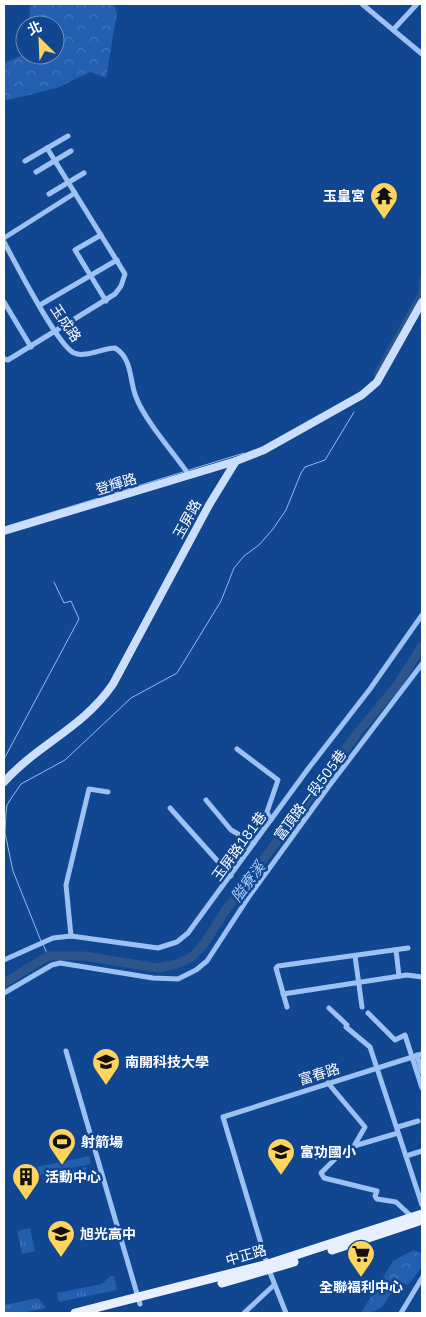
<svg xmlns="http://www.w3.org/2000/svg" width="426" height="1317" viewBox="0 0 426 1317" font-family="'IBM Plex Sans','Noto Sans TC',sans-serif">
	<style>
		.grass { fill: url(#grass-tufts) }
		.forest { fill: url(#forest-crowns) }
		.park { fill: #235faf }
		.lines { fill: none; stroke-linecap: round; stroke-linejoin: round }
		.stream { stroke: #8ebcf6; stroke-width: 1 }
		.canal { stroke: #2d548b; stroke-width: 5 }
		.river { stroke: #2d548b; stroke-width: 9 }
		.street { stroke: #9cc1f2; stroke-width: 5 }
		.secondary { stroke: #cbdffc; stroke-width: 8 }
		.primary { stroke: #e8f0ff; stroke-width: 9 }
		.labels { text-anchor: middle; stroke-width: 5; stroke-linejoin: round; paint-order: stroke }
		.poi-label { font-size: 14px; font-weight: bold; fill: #fff; stroke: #114690; text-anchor: start }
		.street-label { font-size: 14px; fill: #fff; stroke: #114690 }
		.water-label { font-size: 15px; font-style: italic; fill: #a8ccf9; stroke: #114690 }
	</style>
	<defs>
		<pattern id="grass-tufts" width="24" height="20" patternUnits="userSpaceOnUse" patternTransform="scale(1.25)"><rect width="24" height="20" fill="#235faf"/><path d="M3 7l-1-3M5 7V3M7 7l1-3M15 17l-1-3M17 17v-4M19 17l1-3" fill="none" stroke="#47b"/></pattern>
		<pattern id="forest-crowns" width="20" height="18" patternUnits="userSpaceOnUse" patternTransform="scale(1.25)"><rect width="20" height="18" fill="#235faf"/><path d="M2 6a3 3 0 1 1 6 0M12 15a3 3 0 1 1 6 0" fill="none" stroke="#47b"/></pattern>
	</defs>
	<rect width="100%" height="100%" fill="#114690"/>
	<g class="grass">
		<path d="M30,1228L35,1251L22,1254L17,1231Z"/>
		<path d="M110,1276H114L117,1290L59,1302L57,1293L102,1284Z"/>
		<path d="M38,1298L46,1308L22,1313H4V1305Z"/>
	</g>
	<g class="forest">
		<path d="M30,4H114L117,13L106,78L90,72L57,88L4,101V63L25,54L55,55V25H29Z"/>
		<path d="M413,1250L422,1254V1267L408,1285L400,1282C384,1298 388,1313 361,1313L393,1261Z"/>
	</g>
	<g class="park">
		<path d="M89,1156L91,1164L34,1176L32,1168Z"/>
		<path d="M86,1167L88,1176L45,1185L43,1176Z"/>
	</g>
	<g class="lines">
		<g class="stream">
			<path d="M189,470L244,453"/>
			<path d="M4,527L183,472"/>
			<path d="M4,759L79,619L71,601L64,603L54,582"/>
			<path d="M41,941L13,871L5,833L6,813L7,805L12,797L21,784L65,760L131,698L177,673L221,601L234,568L244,556L259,545L273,529L286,510L301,473L305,467L325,460L354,412"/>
			<path d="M43,944L48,956"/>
		</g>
		<path class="canal" d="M376,374L421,293L422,280"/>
		<path class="river" d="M4,983L48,956H84L158,968L177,964L192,957L204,944L225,911L359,731L398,684L422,646"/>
		<g class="street">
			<path d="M362,4L422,54"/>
			<path d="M393,30L417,4"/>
			<path d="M25,161L68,136"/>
			<path d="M36,172L71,151"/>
			<path d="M49,194L84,173"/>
			<path d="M101,235L75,250L106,301"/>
			<path d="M4,238L75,193"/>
			<path d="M4,242C15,262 57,345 74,353C85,358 103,348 115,348C133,359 129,380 136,397C145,421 174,453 189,475"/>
			<path d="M4,302L31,347"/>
			<path d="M40,305L117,260"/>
			<path d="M4,359L8,360L115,294L121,286L125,274L47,148"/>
			<path d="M237,749L278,780L267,812L271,820"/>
			<path d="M206,800L231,830L254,843"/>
			<path d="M170,808L231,876"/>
			<path d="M71,936L66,885L89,789L108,792"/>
			<path d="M396,950L399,976"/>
			<path d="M355,956L362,1007"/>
			<path d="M4,960L53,938L71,936L158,948L177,942L188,933L308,769L370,689L422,615"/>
			<path d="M4,993L52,965L60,963L153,978L178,979L196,970L207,961L250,895L329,786L422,664"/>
			<path d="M283,994L407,975L422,977"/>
			<path d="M287,1007L276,968L278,966L408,948"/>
			<path d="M329,1008L347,1025L346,1027L370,1047L422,1205"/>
			<path d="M368,1013L395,1040L405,1035L422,1088"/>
			<path d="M66,1051L140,1304"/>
			<path d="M417,1055L422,1072"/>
			<path d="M328,1083L365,1127L354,1146"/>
			<path d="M398,1127L418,1121"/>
			<path d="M333,1152L335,1159L321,1173L324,1178L377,1191L375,1196L377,1199L396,1202L411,1216"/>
			<path d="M406,1156L422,1151"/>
			<path d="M317,1157L398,1133"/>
			<path d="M244,1313L274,1285"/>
			<path d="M286,1313L269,1270L223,1117L422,1054"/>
			<path d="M401,1313L422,1278"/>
		</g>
		<g class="secondary">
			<path d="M4,531L236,461"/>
			<path d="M4,782C38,744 83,728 113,684L209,505L236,461L264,450L362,395L377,382L422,302"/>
		</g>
		<g class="primary">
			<path d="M332,1250L422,1220"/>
			<path d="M222,1283L294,1262"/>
			<path d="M75,1313L268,1264L422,1214"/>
		</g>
	</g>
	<defs>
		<symbol id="temple-pin" viewBox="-11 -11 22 30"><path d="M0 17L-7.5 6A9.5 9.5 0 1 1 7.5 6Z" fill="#ffd45e" stroke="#114690"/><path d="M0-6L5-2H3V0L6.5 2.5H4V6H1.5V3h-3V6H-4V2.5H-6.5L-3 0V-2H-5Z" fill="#111"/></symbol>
		<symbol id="university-pin" viewBox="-11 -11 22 30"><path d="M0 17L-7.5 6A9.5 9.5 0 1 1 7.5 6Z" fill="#ffd45e" stroke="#114690"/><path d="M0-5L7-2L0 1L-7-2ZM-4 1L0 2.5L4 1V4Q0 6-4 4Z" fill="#111"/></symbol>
		<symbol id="stadium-pin" viewBox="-11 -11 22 30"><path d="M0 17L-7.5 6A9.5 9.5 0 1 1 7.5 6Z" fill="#ffd45e" stroke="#114690"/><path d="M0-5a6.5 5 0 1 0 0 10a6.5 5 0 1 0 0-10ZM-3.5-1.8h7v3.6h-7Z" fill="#111"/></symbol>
		<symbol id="school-pin" viewBox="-11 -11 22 30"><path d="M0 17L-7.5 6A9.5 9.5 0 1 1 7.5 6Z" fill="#ffd45e" stroke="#114690"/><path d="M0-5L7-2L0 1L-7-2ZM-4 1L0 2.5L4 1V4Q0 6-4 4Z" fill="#111"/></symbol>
		<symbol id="building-pin" viewBox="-11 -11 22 30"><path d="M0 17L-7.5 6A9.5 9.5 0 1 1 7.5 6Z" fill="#ffd45e" stroke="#114690"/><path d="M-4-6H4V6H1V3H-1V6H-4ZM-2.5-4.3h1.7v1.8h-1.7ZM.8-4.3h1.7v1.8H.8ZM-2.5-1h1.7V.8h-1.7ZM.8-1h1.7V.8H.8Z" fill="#111"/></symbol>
		<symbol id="supermarket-pin" viewBox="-11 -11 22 30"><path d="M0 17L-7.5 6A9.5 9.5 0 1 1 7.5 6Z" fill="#ffd45e" stroke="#114690"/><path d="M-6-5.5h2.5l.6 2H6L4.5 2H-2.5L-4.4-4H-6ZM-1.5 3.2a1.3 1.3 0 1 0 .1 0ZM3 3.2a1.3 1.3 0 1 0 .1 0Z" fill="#111"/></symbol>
	</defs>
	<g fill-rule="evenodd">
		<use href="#temple-pin" x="368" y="180" width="32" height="43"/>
		<use href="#university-pin" x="90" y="1046" width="32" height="43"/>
		<use href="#stadium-pin" x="46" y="1126" width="32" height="43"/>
		<use href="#school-pin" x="265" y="1136" width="32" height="43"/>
		<use href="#building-pin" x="10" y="1161" width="32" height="43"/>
		<use href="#school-pin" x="45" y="1218" width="32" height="43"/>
		<use href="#supermarket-pin" x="345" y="1238" width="32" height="43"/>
	</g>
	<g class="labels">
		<g class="poi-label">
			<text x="365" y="201" text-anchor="end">玉皇宮</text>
			<text x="125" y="1067">南開科技大學</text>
			<text x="81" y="1147">射箭場</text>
			<text x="300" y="1157">富功國小</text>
			<text x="45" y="1182">活動中心</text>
			<text x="80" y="1239">旭光高中</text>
			<text x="361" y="1292" text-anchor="middle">全聯福利中心</text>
		</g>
		<g class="street-label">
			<text transform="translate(66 323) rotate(56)" y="5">玉成路</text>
			<text transform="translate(116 484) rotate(-17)" y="5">登輝路</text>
			<text transform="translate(187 519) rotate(-61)" y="5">玉屏路</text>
			<text transform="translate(310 795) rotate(-53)" y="5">富頂路一段505巷</text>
			<text transform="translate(239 846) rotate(-54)" y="5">玉屏路181巷</text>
			<text transform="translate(319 1074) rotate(-17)" y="5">富春路</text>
			<text transform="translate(246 1255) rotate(-16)" y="5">中正路</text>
		</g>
		<g class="water-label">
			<text transform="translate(248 882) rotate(-53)" y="5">隘寮溪</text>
		</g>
	</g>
	<rect width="426" height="1317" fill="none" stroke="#ffffff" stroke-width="10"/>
	<g transform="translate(40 40) rotate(336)"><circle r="24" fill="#114690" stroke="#7090bc"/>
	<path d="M0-4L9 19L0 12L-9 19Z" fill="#ffd45e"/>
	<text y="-8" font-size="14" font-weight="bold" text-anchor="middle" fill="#ffffff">北</text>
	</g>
</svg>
